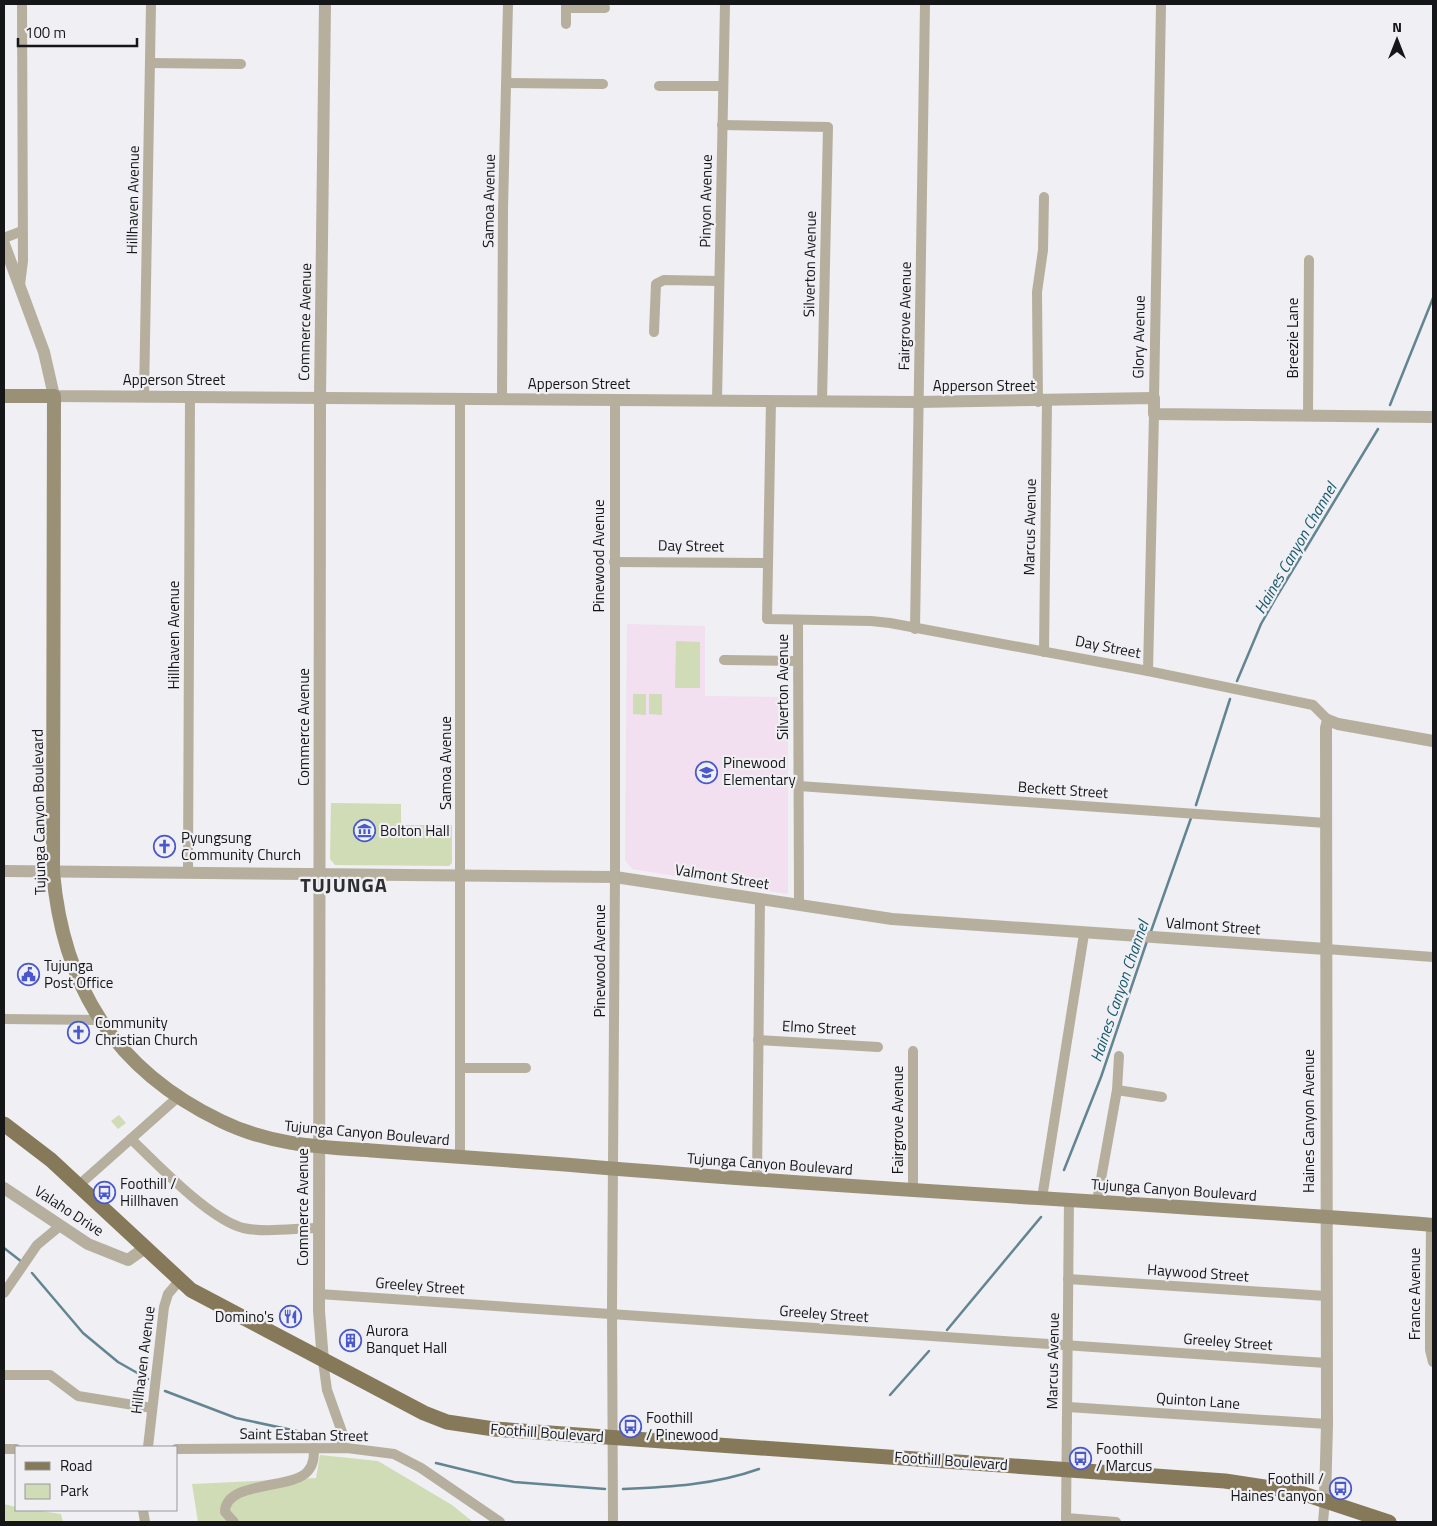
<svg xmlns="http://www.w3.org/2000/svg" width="1437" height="1526" viewBox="0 0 1437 1526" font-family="'Titillium Web',sans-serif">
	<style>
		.education { fill: #f2dff0 }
		.green { fill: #d0dcb5 }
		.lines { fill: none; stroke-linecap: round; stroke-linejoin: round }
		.stream { stroke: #628591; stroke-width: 2.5 }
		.minor { stroke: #b6af9e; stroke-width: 10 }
		.tertiary { stroke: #b6af9e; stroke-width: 12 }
		.secondary { stroke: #9a9076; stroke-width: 14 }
		.primary { stroke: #867959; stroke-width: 15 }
		.labels { text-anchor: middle; stroke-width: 4.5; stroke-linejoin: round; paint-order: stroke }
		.street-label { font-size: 15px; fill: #151617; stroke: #efeff4 }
		.poi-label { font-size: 15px; fill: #151617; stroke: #efeff4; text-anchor: start }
		.water-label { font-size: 16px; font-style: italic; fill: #18586b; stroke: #efeff4 }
		.district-label { font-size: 20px; font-weight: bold; letter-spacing: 1px; fill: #2d2e31; stroke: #efeff4 }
	</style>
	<rect width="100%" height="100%" fill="#efeff4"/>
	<path class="education" d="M627,624L705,626V696L788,697V894L632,869L625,860Z"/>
	<g class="green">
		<path d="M676,641L700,642V688H675Z"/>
		<path d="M633,694H646V715L633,714Z"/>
		<path d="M649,694H662V715L649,714Z"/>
		<path d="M331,803L401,804V825H452V863L449,866L335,865L330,859Z"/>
		<path d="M119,1115L126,1123L118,1129L111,1121Z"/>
		<path d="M320,1455L378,1461L452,1505L473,1522H198L192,1484L316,1478Z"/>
		<path d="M4,1504L16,1507V1510H34L61,1514L63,1522H4Z"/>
	</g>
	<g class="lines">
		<g class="stream">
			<path d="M1390,405L1433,298"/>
			<path d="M1237,681L1261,624L1277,596L1378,429"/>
			<path d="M1196,805L1230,699"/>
			<path d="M1150,934L1191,818"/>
			<path d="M1064,1170L1101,1077L1147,941"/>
			<path d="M4,1248L22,1262"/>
			<path d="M32,1273L83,1333L118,1362L148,1379"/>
			<path d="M947,1330L1041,1217"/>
			<path d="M165,1391L236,1418L320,1436"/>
			<path d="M890,1395L929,1351"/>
			<path d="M436,1463L514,1482L605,1489"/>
			<path d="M623,1489C669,1487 714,1485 759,1469"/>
		</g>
		<g class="minor">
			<path d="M566,8H605"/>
			<path d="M566,24V4"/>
			<path d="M150,63L241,64"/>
			<path d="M507,83L603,84"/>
			<path d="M659,86H723"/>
			<path d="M722,125L828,127L822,401"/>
			<path d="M4,238L22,231"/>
			<path d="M20,285L23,261L22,4"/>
			<path d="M654,332L656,284L664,280L719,281"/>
			<path d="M144,396L151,4"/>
			<path d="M1154,398L1161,4"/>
			<path d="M502,400L503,209L508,4"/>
			<path d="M717,400L725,4"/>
			<path d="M771,400L767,619L871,621L890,623L1148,671L1313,705L1328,720"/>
			<path d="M1038,402L1037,292L1043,250L1044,197"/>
			<path d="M1308,415L1309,260"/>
			<path d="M614,562L768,563"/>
			<path d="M798,620L799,905"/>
			<path d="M915,629L925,4"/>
			<path d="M1044,652L1047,402"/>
			<path d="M724,660L798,661"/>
			<path d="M1148,671L1154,414"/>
			<path d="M799,786L1326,823"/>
			<path d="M188,873L190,396"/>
			<path d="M1326,949L1433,957"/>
			<path d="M4,1019L100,1020"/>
			<path d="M758,1040L878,1047"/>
			<path d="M460,1068H526"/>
			<path d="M1117,1090L1162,1097"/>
			<path d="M131,1139C157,1164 209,1219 243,1228C266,1233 296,1228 320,1228"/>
			<path d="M460,1158V399"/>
			<path d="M757,1179L760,899"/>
			<path d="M79,1185L178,1097"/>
			<path d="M913,1188V1051"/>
			<path d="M1042,1198L1084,934"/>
			<path d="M1097,1201L1117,1090L1119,1056"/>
			<path d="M1431,1225L1430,1326V1350L1433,1362"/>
			<path d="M1068,1279L1326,1296"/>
			<path d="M4,1293L37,1245L60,1226"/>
			<path d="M319,1294L1326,1363"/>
			<path d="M323,1361L327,1390L342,1432V1448"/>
			<path d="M4,1375H50L78,1396L152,1408"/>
			<path d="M1068,1407L1327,1424"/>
			<path d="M148,1447L164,1307L168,1294L179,1281"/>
			<path d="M4,1449H16"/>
			<path d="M176,1449L347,1448L394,1454L421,1468L500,1522"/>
			<path d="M143,1510L145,1522"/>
			<path d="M1066,1518L1116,1522"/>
			<path d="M234,1522L225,1512C225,1480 293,1490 308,1471C314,1464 314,1456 314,1448"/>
			<path d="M613,1522L612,1307L615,877V400"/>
			<path d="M1066,1522L1069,1199"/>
			<path d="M1323,1522L1325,1500"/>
		</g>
		<g class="tertiary">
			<path d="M4,244L44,352L54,396L918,402L1154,398V414L1433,417"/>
			<path d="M4,871L615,877L892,919L1326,949"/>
			<path d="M4,1188L88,1244L128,1260L145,1248"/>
			<path d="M323,1361L319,1311L320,397L325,4"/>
			<path d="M1325,1500L1327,1424L1326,728L1328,720L1338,724L1433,741"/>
		</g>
		<path class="secondary" d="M4,396H54L53,872C63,987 115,1070 221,1121C272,1146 323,1147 378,1151C443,1156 507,1160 571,1165C858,1190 1146,1202 1433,1225"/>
		<path class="primary" d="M4,1124L51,1160L191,1290L424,1413L447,1422L494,1429L1225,1481L1298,1492L1389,1522"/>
	</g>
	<defs>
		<symbol id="school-ring" viewBox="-11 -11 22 22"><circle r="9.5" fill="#efeff4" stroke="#4959cd" stroke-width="1.5"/><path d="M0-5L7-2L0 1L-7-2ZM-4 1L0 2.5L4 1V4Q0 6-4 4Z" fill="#4959cd"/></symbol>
		<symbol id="museum-ring" viewBox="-11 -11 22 22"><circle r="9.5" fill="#efeff4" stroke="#4959cd" stroke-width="1.5"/><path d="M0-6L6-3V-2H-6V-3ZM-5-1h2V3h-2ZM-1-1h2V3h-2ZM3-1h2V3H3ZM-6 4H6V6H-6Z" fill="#4959cd"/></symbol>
		<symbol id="church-ring" viewBox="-11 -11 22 22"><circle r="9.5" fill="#efeff4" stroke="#4959cd" stroke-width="1.5"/><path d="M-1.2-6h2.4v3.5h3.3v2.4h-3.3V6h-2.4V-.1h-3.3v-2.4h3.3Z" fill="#4959cd"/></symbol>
		<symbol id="civic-ring" viewBox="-11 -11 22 22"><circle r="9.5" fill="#efeff4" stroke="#4959cd" stroke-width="1.5"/><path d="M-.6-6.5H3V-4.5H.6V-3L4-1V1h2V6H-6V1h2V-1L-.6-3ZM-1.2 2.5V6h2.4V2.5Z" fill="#4959cd"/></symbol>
		<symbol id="bus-ring" viewBox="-11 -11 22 22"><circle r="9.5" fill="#efeff4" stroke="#4959cd" stroke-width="1.5"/><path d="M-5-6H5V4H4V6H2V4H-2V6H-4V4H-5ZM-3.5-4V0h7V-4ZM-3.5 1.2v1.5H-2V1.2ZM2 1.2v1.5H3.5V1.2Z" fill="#4959cd"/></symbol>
		<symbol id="restaurant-ring" viewBox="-11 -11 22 22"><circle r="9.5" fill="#efeff4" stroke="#4959cd" stroke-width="1.5"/><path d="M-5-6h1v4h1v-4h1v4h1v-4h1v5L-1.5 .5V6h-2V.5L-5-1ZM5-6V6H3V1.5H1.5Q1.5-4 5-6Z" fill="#4959cd"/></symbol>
		<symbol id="building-ring" viewBox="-11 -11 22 22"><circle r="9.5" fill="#efeff4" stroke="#4959cd" stroke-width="1.5"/><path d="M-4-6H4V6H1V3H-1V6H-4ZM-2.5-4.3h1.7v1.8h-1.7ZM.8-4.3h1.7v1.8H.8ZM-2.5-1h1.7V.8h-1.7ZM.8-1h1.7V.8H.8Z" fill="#4959cd"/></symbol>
	</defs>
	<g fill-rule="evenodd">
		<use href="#school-ring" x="694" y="760" width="25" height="25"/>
		<use href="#museum-ring" x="352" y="818" width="25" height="25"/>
		<use href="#church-ring" x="152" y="834" width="25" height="25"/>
		<use href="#civic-ring" x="16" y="962" width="25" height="25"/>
		<use href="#church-ring" x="66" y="1020" width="25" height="25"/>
		<use href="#bus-ring" x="92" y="1180" width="25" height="25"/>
		<use href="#restaurant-ring" x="278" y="1304" width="25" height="25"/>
		<use href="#building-ring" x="338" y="1328" width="25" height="25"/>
		<use href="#bus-ring" x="618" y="1414" width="25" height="25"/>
		<use href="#bus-ring" x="1068" y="1446" width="25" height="25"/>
		<use href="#bus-ring" x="1328" y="1476" width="25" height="25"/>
	</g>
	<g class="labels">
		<g class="street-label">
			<text transform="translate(133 200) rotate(-89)" y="5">Hillhaven Avenue</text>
			<text transform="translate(489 201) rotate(-89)" y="5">Samoa Avenue</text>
			<text transform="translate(706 201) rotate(-89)" y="5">Pinyon Avenue</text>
			<text transform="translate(810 264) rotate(-89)" y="5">Silverton Avenue</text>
			<text transform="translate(905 316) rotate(-89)" y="5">Fairgrove Avenue</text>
			<text transform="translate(305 322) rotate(-89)" y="5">Commerce Avenue</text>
			<text transform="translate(1139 337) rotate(-89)" y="5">Glory Avenue</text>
			<text transform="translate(1293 338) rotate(-90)" y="5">Breezie Lane</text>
			<text x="174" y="385">Apperson Street</text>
			<text x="579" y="389">Apperson Street</text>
			<text x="984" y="391">Apperson Street</text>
			<text transform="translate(1030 527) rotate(-89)" y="5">Marcus Avenue</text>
			<text transform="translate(691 546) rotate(1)" y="5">Day Street</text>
			<text transform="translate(599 556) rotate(-90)" y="5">Pinewood Avenue</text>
			<text transform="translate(174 635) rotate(-90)" y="5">Hillhaven Avenue</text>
			<text transform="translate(1108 647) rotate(11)" y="5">Day Street</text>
			<text transform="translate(783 687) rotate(-90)" y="5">Silverton Avenue</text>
			<text transform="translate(304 727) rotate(-90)" y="5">Commerce Avenue</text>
			<text transform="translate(446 763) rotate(-90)" y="5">Samoa Avenue</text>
			<text transform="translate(1063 790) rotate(4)" y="5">Beckett Street</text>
			<text transform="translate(39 812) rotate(-91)" y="5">Tujunga Canyon Boulevard</text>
			<text transform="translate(722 877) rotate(9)" y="5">Valmont Street</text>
			<text transform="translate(1213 926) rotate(4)" y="5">Valmont Street</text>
			<text transform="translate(600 961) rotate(-90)" y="5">Pinewood Avenue</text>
			<text transform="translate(819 1028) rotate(3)" y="5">Elmo Street</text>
			<text transform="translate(898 1120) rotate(-90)" y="5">Fairgrove Avenue</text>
			<text transform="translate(1309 1121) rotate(-90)" y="5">Haines Canyon Avenue</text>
			<text transform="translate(367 1133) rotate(5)" y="5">Tujunga Canyon Boulevard</text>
			<text transform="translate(770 1164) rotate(4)" y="5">Tujunga Canyon Boulevard</text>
			<text transform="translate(1174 1190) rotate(4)" y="5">Tujunga Canyon Boulevard</text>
			<text transform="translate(303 1207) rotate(-90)" y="5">Commerce Avenue</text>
			<text transform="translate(69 1211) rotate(33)" y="5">Valaho Drive</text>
			<text transform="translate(1198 1273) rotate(4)" y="5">Haywood Street</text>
			<text transform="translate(420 1286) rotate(4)" y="5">Greeley Street</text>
			<text transform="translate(1415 1294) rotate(-90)" y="5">France Avenue</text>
			<text transform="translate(824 1314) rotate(4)" y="5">Greeley Street</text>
			<text transform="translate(1228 1342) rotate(4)" y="5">Greeley Street</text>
			<text transform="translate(143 1360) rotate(-83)" y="5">Hillhaven Avenue</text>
			<text transform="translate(1053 1361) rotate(-89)" y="5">Marcus Avenue</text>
			<text transform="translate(1198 1401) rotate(4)" y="5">Quinton Lane</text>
			<text transform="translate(547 1433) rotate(4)" y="5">Foothill Boulevard</text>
			<text transform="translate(304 1435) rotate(1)" y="5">Saint Estaban Street</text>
			<text transform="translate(951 1461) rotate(4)" y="5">Foothill Boulevard</text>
		</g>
		<g class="poi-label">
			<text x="723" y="768">Pinewood<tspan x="723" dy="17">Elementary</tspan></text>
			<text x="380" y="836">Bolton Hall</text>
			<text x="181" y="843">Pyungsung<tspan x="181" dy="17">Community Church</tspan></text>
			<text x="44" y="971">Tujunga<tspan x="44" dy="17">Post Office</tspan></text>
			<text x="95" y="1028">Community<tspan x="95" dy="17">Christian Church</tspan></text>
			<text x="120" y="1189">Foothill /<tspan x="120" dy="17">Hillhaven</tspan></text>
			<text x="274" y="1322" text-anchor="end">Domino's</text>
			<text x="366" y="1336">Aurora<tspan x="366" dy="17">Banquet Hall</tspan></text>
			<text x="646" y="1423">Foothill<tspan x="646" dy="17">/ Pinewood</tspan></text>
			<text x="1096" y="1454">Foothill<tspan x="1096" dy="17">/ Marcus</tspan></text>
			<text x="1324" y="1484" text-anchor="end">Foothill /<tspan x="1324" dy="17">Haines Canyon</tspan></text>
		</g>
		<g class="water-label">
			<text transform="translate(1295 548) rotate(-60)" y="6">Haines Canyon Channel</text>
			<text transform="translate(1119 991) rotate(-71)" y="6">Haines Canyon Channel</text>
		</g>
		<g class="district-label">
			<text x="344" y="892">TUJUNGA</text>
		</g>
	</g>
	<rect width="1437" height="1526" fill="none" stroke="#151617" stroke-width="10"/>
	<rect x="15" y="1446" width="162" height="65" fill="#efeff4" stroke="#98989c"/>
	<rect x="25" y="1462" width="25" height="8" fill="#867959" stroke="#98989c"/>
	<text x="60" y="1471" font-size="15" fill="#151617">Road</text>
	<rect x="25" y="1484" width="25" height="15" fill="#d0dcb5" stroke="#98989c"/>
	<text x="60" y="1496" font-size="15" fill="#151617">Park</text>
	<g transform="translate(1397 40)" stroke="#efeff4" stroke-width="4" paint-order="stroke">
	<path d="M0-4L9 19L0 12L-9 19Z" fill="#151617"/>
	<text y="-8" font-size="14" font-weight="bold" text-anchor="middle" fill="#151617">N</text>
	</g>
	<path d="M18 38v8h119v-8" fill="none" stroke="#151617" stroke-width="2.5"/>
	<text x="25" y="38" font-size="15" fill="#151617" stroke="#efeff4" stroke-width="4" paint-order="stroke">100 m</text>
</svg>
